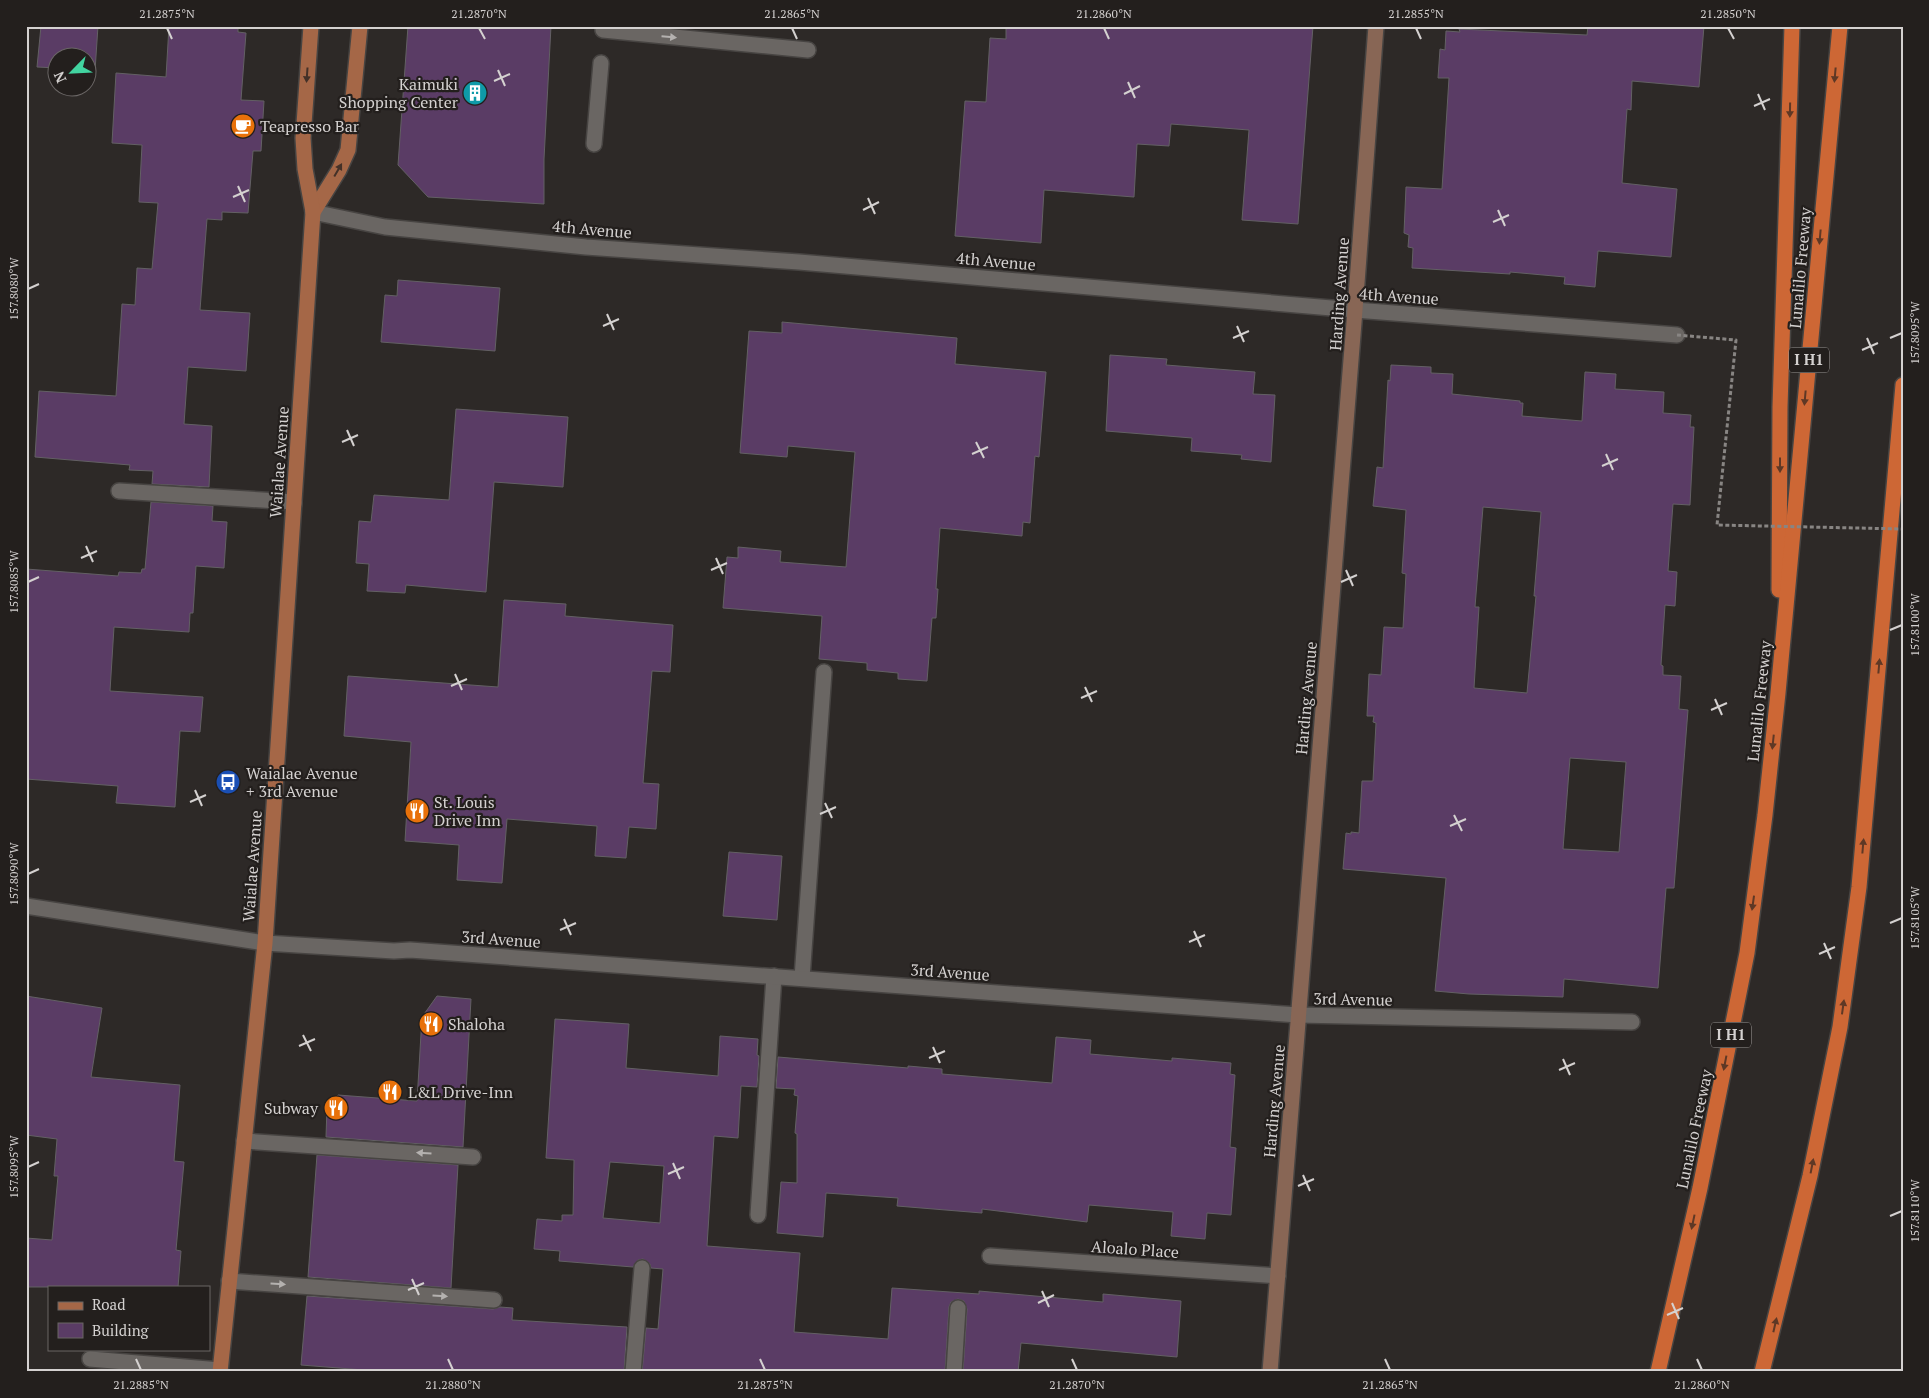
<svg xmlns="http://www.w3.org/2000/svg" width="1929" height="1398" viewBox="0 0 1929 1398" font-family="'PT Serif',serif">
	<style>
		.building { fill: #5a3c65; stroke: #636064; fill-rule: evenodd }
		.lines { fill: none; stroke-linecap: round; stroke-linejoin: round }
		.lane-casing { stroke: #474442; stroke-width: 18 }
		.street-casing { stroke: #474442; stroke-width: 18 }
		.secondary-casing { stroke: #474442; stroke-width: 18 }
		.primary-casing { stroke: #474442; stroke-width: 18 }
		.highway-casing { stroke: #474442; stroke-width: 18 }
		.lane { stroke: #6a6663; stroke-width: 15 }
		.street { stroke: #6a6663; stroke-width: 15 }
		.secondary { stroke: #865; stroke-width: 15 }
		.primary { stroke: #a56747; stroke-width: 15 }
		.highway { stroke: #cd6735; stroke-width: 15 }
		.path-bridge { stroke: #888583; stroke-width: 3; stroke-dasharray: 4 2.5; stroke-linecap: butt }
		.oneway { fill: #b4b1af }
		.oneway2 { fill: #443128 }
		.oneway3 { fill: #5e3825 }
		.ticks { fill: none; stroke: #d4d1d0; stroke-width: 2 }
		.labels { text-anchor: middle; stroke-width: 4.5; stroke-linejoin: round; paint-order: stroke }
		.shield { fill: #231f1d; stroke: #9f9c9a; stroke-width: 1 }
		.shield-label { font-size: 15px; font-weight: bold; fill: #d4d1d0 }
		.poi-label { font-size: 16px; fill: #d4d1d0; stroke: #231f1d; text-anchor: start }
		.street-label { font-size: 16px; fill: #d4d1d0; stroke: #231f1d }
		.neatline { fill: none; stroke: #d4d1d0; stroke-width: 2 }
		.ticks-label { font-size: 12px; text-anchor: middle; fill: #d4d1d0 }
	</style>
	<rect width="100%" height="100%" fill="#2d2927"/>
	<g class="building">
		<path d="M41,26H98L95,71H88V58H58V68L37,67Z"/>
		<path d="M169,26H238V32L246,33L241,100L264,101L261,151H253L248,213L222,212V220L207,219L200,310L250,313L246,371L188,367L184,424L212,426L209,487L152,484L153,471L129,470L130,465L35,457L39,391L116,396L122,304L135,305L137,268L152,269L158,203L139,202L142,145L112,143L116,73L166,77Z"/>
		<path d="M408,26H551L544,159V204L428,197L398,165Z"/>
		<path d="M1006,26H1313L1298,224L1242,220L1249,130L1171,124L1169,146L1137,144L1134,197L1044,190L1041,243L955,236L965,101L986,102L990,38L1006,39Z"/>
		<path d="M1588,26H1704L1699,87L1632,81L1631,110L1627,109L1622,183L1677,189L1671,257L1598,251L1595,287L1564,284L1565,277L1510,272V274L1412,268L1413,248L1408,247L1409,235L1404,233L1406,187L1442,189L1449,78H1438L1440,49L1445,50L1446,31L1460,32L1459,29L1587,35Z"/>
		<path d="M398,280L500,288L495,351L381,342L385,295L397,296Z"/>
		<path d="M782,322L957,338L955,364L1046,372L1039,457L1035,456L1030,523L1023,522L1022,536L940,528L936,589H938L936,618H932L927,681L898,679V673L867,670V663L819,659L822,616L723,608L727,557L738,558V547L781,551L780,562L846,567L855,452L788,446L787,457L740,453L749,331L782,333Z"/>
		<path d="M1110,355L1167,359L1166,365L1255,372L1253,394L1275,395L1271,462L1241,459L1242,455L1191,451L1192,438L1106,431Z"/>
		<path d="M1391,365L1431,367V373L1453,374L1452,394L1520,401V403H1523L1522,416L1582,421L1585,372L1616,374L1615,389L1664,392L1663,413L1691,415L1690,427H1694L1690,505L1673,504L1668,571L1677,572L1675,606L1665,605L1661,665L1663,666V675L1681,676L1679,709L1688,710L1674,888H1666L1658,988L1564,979L1563,997L1469,994L1435,991L1446,878L1343,869L1346,833L1351,834V832L1359,833L1362,781H1373L1376,723L1373,722L1374,716H1367L1369,674L1381,675L1384,627L1403,628L1406,574L1402,573L1406,510L1373,506L1377,467L1383,468L1388,380L1390,381ZM1483,507L1541,512L1534,596H1536L1527,693L1474,688L1479,607H1475ZM1570,758L1626,762L1619,852L1563,849Z"/>
		<path d="M456,409L568,417L563,487L494,482L486,592L406,585L405,593L367,591L369,564L356,563L359,521L371,522L374,495L449,500Z"/>
		<path d="M151,502L213,506L212,521L227,522L224,568L196,566L193,613H190L189,632L114,627L110,691L203,697L200,732L180,731L175,807L116,803L118,786L26,779V569L118,576L119,572L141,573L142,569H145Z"/>
		<path d="M504,600L566,604L565,616L673,625L670,672L652,671L643,783L659,784L656,829L629,827L626,858L595,856L597,826L507,819L502,883L457,880L459,845L405,841L411,742L344,736L348,676L498,687Z"/>
		<path d="M729,852L782,856L777,920L723,916Z"/>
		<path d="M26,996L102,1008L91,1077L180,1085L174,1161L184,1162L176,1250L181,1251L178,1287H26V1238L52,1240L58,1176H54L57,1139L26,1135Z"/>
		<path d="M437,996L471,999L463,1147L326,1137L327,1107L338,1095L417,1101L422,1017Z"/>
		<path d="M555,1019L629,1024L626,1068L718,1076L720,1036L758,1039L757,1055L759,1056L757,1087L741,1086L738,1138L714,1136L707,1246L800,1253L794,1332L888,1339L892,1288L979,1294V1291L1103,1302V1294L1181,1301L1177,1357L1021,1343L1018,1372H963L967,1309L964,1301L958,1299L951,1302L949,1307L945,1372H642L646,1328L658,1329L663,1269L651,1268L650,1264L643,1259L638,1260L633,1267L559,1261L560,1251L534,1249L537,1219L562,1221V1215H573L574,1160L546,1158ZM610,1162L664,1166L660,1223L603,1218Z"/>
		<path d="M1056,1037L1091,1040L1090,1054L1172,1061V1058L1231,1063L1230,1074L1235,1075L1230,1147L1236,1148L1231,1215L1207,1213L1205,1239L1171,1236L1173,1212L1089,1205L1087,1222L982,1209V1213L897,1206L898,1198L826,1193L823,1237L777,1233L781,1182L797,1183V1134L795,1133L798,1096L794,1095L795,1089L776,1088L778,1057L908,1068V1066L942,1069V1074L1052,1083Z"/>
		<path d="M317,1155L458,1165L451,1288L308,1277Z"/>
		<path d="M307,1296L493,1309L500,1307L513,1308L512,1320L627,1327L624,1372H389L301,1365Z"/>
	</g>
	<g class="lines">
		<defs>
			<g id="lane">
				<path d="M604,26L603,30L808,50"/>
				<path d="M594,144L601,63"/>
				<path d="M119,491L294,502V504"/>
				<path d="M26,906L265,943"/>
				<path d="M802,978L824,672"/>
				<path d="M244,1141L473,1157"/>
				<path d="M758,1215L774,976"/>
				<path d="M229,1281L494,1300"/>
				<path d="M90,1359L220,1370"/>
				<path d="M954,1372L958,1308"/>
			</g>
			<g id="street">
				<path d="M313,212L385,227L586,247L799,262L1355,310L1677,335"/>
				<path d="M265,943L394,951L410,950L1298,1015L1632,1022"/>
				<path d="M990,1256L1278,1276"/>
				<path d="M633,1372L642,1268"/>
			</g>
			<path id="secondary" d="M1270,1372L1355,310L1376,26"/>
			<g id="primary">
				<path d="M313,212L339,170L348,150L360,26"/>
				<path d="M220,1372L265,943L313,212L305,169L303,138L311,26"/>
			</g>
			<g id="highway">
				<path d="M1779,590L1780,407L1792,26"/>
				<path d="M1658,1372L1700,1188L1747,953L1765,815L1778,693L1840,26"/>
				<path d="M1762,1372L1810,1176L1840,1027L1859,887L1903,385"/>
			</g>
		</defs>
		<use href="#lane" class="lane-casing"/>
		<use href="#street" class="street-casing"/>
		<use href="#secondary" class="secondary-casing"/>
		<use href="#primary" class="primary-casing"/>
		<use href="#highway" class="highway-casing"/>
		<use href="#lane" class="lane"/>
		<use href="#street" class="street"/>
		<use href="#secondary" class="secondary"/>
		<use href="#primary" class="primary"/>
		<use href="#highway" class="highway"/>
		<path class="path-bridge" d="M1677,335L1736,340L1717,525L1903,529"/>
	</g>
	<defs><path id="oneway-solid" d="M-6-.8H1V-3.2L6.5 0L1 3.2V.8H-6Z" transform="scale(1.25)"/></defs>
	<g class="oneway">
		<use href="#oneway-solid" transform="translate(669 37) rotate(5)"/>
		<use href="#oneway-solid" transform="translate(424 1153) rotate(-176)"/>
		<use href="#oneway-solid" transform="translate(278 1284) rotate(4)"/>
		<use href="#oneway-solid" transform="translate(440 1296) rotate(4)"/>
	</g>
	<g class="oneway2">
		<use href="#oneway-solid" transform="translate(307 75) rotate(94)"/>
		<use href="#oneway-solid" transform="translate(338 170) rotate(-60)"/>
	</g>
	<g class="oneway3">
		<use href="#oneway-solid" transform="translate(1835 75) rotate(95)"/>
		<use href="#oneway-solid" transform="translate(1790 110) rotate(91)"/>
		<use href="#oneway-solid" transform="translate(1820 237) rotate(95)"/>
		<use href="#oneway-solid" transform="translate(1805 398) rotate(95)"/>
		<use href="#oneway-solid" transform="translate(1780 465) rotate(90)"/>
		<use href="#oneway-solid" transform="translate(1879 666) rotate(-85)"/>
		<use href="#oneway-solid" transform="translate(1773 742) rotate(96)"/>
		<use href="#oneway-solid" transform="translate(1863 846) rotate(-85)"/>
		<use href="#oneway-solid" transform="translate(1753 903) rotate(98)"/>
		<use href="#oneway-solid" transform="translate(1843 1007) rotate(-82)"/>
		<use href="#oneway-solid" transform="translate(1725 1063) rotate(101)"/>
		<use href="#oneway-solid" transform="translate(1812 1166) rotate(-79)"/>
		<use href="#oneway-solid" transform="translate(1693 1222) rotate(102)"/>
		<use href="#oneway-solid" transform="translate(1775 1325) rotate(-77)"/>
	</g>
	<path class="ticks" d="M167,28L172,39M479,28L485,39M792,28L797,39M1104,28L1109,39M1416,28L1421,39M1728,28L1734,39M498,70L505,86M494,81L510,74M1128,82L1135,98M1124,94L1140,86M1758,94L1765,110M1754,106L1770,99M238,186L245,202M233,197L249,190M868,198L875,214M863,210L879,202M1498,210L1505,226M1493,222L1509,215M28,289L39,284M607,314L614,330M603,326L619,319M1237,326L1244,342M1233,338L1249,331M1867,338L1874,354M1890,338L1902,333M1862,350L1878,343M347,430L354,446M342,442L358,435M976,442L984,458M972,454L988,447M1606,454L1613,470M1602,466L1618,459M86,546L93,562M81,558L97,551M716,558L723,574M711,570L727,563M1346,570L1353,586M28,582L39,577M1341,582L1357,575M1890,630L1902,625M455,674L462,690M451,686L467,679M1085,687L1092,702M1081,698L1097,691M1715,699L1722,715M1711,710L1727,703M195,790L202,806M190,802L206,795M825,803L832,818M820,814L836,807M1454,815L1462,831M1450,826L1466,819M28,874L39,869M564,919L571,935M1890,923L1902,918M560,930L576,923M1194,931L1201,947M1189,942L1205,935M1824,943L1831,959M1819,954L1835,947M303,1035L311,1051M299,1046L315,1039M933,1047L940,1063M929,1058L945,1051M1563,1059L1570,1075M1559,1070L1575,1063M673,1163L680,1179M28,1167L39,1162M668,1174L684,1167M1303,1175L1310,1191M1298,1186L1314,1179M1890,1216L1902,1211M412,1279L419,1295M408,1290L424,1283M1042,1291L1049,1307M1038,1303L1054,1295M1672,1303L1679,1319M1667,1315L1683,1308M136,1359L141,1370M448,1359L453,1370M760,1359L765,1370M1072,1359L1077,1370M1385,1359L1390,1370M1697,1359L1702,1370"/>
	<defs>
		<symbol id="building-disc" viewBox="-11 -11 22 22"><circle r="9.5" fill="#0f9aa8" stroke="#231f1d"/><path d="M-4-6H4V6H1V3H-1V6H-4ZM-2.5-4.3h1.7v1.8h-1.7ZM.8-4.3h1.7v1.8H.8ZM-2.5-1h1.7V.8h-1.7ZM.8-1h1.7V.8H.8Z" fill="#fff"/></symbol>
		<symbol id="cafe-disc" viewBox="-11 -11 22 22"><circle r="9.5" fill="#e8710a" stroke="#231f1d"/><path d="M-5.5-4.5H6V0H3Q3 3.5 0 3.5H-2.5Q-5.5 3.5-5.5 0ZM3-3.2v2h1.7v-2ZM-6 4.5H4V6H-6Z" fill="#fff"/></symbol>
		<symbol id="bus-disc" viewBox="-11 -11 22 22"><circle r="9.5" fill="#1a4fb4" stroke="#231f1d"/><path d="M-5-6H5V4H4V6H2V4H-2V6H-4V4H-5ZM-3.5-4V0h7V-4ZM-3.5 1.2v1.5H-2V1.2ZM2 1.2v1.5H3.5V1.2Z" fill="#fff"/></symbol>
		<symbol id="restaurant-disc" viewBox="-11 -11 22 22"><circle r="9.5" fill="#e8710a" stroke="#231f1d"/><path d="M-5-6h1v4h1v-4h1v4h1v-4h1v5L-1.5 .5V6h-2V.5L-5-1ZM5-6V6H3V1.5H1.5Q1.5-4 5-6Z" fill="#fff"/></symbol>
	</defs>
	<g fill-rule="evenodd">
		<use href="#building-disc" x="461" y="79" width="28" height="28"/>
		<use href="#cafe-disc" x="229" y="112" width="28" height="28"/>
		<use href="#bus-disc" x="214" y="768" width="28" height="28"/>
		<use href="#restaurant-disc" x="403" y="797" width="28" height="28"/>
		<use href="#restaurant-disc" x="417" y="1010" width="28" height="28"/>
		<use href="#restaurant-disc" x="376" y="1078" width="28" height="28"/>
		<use href="#restaurant-disc" x="322" y="1094" width="28" height="28"/>
	</g>
	<g class="labels">
		<g class="shield">
			<rect x="1789" y="347.5" width="40" height="25" rx="4"/>
			<rect x="1711" y="1022.5" width="40" height="25" rx="4"/>
		</g>
		<g class="shield-label">
			<text x="1809" y="365">I H1</text>
			<text x="1731" y="1040">I H1</text>
		</g>
		<g class="poi-label">
			<text x="458" y="90" text-anchor="end">Kaimuki<tspan x="458" dy="18">Shopping Center</tspan></text>
			<text x="260" y="132">Teapresso Bar</text>
			<text x="246" y="779">Waialae Avenue<tspan x="246" dy="18">+ 3rd Avenue</tspan></text>
			<text x="434" y="808">St. Louis<tspan x="434" dy="18">Drive Inn</tspan></text>
			<text x="448" y="1030">Shaloha</text>
			<text x="408" y="1098">L&amp;L Drive-Inn</text>
			<text x="318" y="1114" text-anchor="end">Subway</text>
		</g>
		<g class="street-label">
			<text transform="translate(592 229) rotate(5)" y="6">4th Avenue</text>
			<text transform="translate(996 261) rotate(5)" y="6">4th Avenue</text>
			<text transform="translate(1800 268) rotate(-85)" y="6">Lunalilo Freeway</text>
			<text transform="translate(1339 294) rotate(-86)" y="6">Harding Avenue</text>
			<text transform="translate(1399 296) rotate(4)" y="6">4th Avenue</text>
			<text transform="translate(279 462) rotate(-86)" y="6">Waialae Avenue</text>
			<text transform="translate(1306 698) rotate(-85)" y="6">Harding Avenue</text>
			<text transform="translate(1759 701) rotate(-84)" y="6">Lunalilo Freeway</text>
			<text transform="translate(252 866) rotate(-86)" y="6">Waialae Avenue</text>
			<text transform="translate(501 939) rotate(4)" y="6">3rd Avenue</text>
			<text transform="translate(950 972) rotate(4)" y="6">3rd Avenue</text>
			<text transform="translate(1353 999) rotate(1)" y="6">3rd Avenue</text>
			<text transform="translate(1274 1101) rotate(-85)" y="6">Harding Avenue</text>
			<text transform="translate(1694 1129) rotate(-78)" y="6">Lunalilo Freeway</text>
			<text transform="translate(1135 1249) rotate(4)" y="6">Aloalo Place</text>
		</g>
	</g>
	<rect width="1929" height="1398" fill="none" stroke="#231f1d" stroke-width="55"/>
	<rect x="48" y="1286" width="162" height="65" fill="#231f1d" stroke="#6a6665"/>
	<rect x="58" y="1302" width="25" height="8" fill="#a56747" stroke="#6a6665"/>
	<text x="92" y="1310" font-size="15" fill="#d4d1d0">Road</text>
	<rect x="58" y="1323" width="25" height="15" fill="#5a3c65" stroke="#6a6665"/>
	<text x="92" y="1336" font-size="15" fill="#d4d1d0">Building</text>
	<g transform="translate(72 72) rotate(246)"><circle r="24" fill="#231f1d" stroke="#6a6665"/>
	<path d="M0-4L9 19L0 12L-9 19Z" fill="#42d4a0"/>
	<text y="-8" font-size="14" font-weight="bold" text-anchor="middle" fill="#d4d1d0">N</text>
	</g>
	<rect x="28" y="28" width="1874" height="1342" class="neatline"/>
	<g class="ticks-label">
		<text x="167" y="18">21.2875°N</text>
		<text x="479" y="18">21.2870°N</text>
		<text x="792" y="18">21.2865°N</text>
		<text x="1104" y="18">21.2860°N</text>
		<text x="1416" y="18">21.2855°N</text>
		<text x="1728" y="18">21.2850°N</text>
		<text transform="translate(14 289) rotate(-90)" y="4">157.8080°W</text>
		<text transform="translate(1915 333) rotate(-90)" y="4">157.8095°W</text>
		<text transform="translate(14 582) rotate(-90)" y="4">157.8085°W</text>
		<text transform="translate(1915 625) rotate(-90)" y="4">157.8100°W</text>
		<text transform="translate(14 874) rotate(-90)" y="4">157.8090°W</text>
		<text transform="translate(1915 918) rotate(-90)" y="4">157.8105°W</text>
		<text transform="translate(14 1167) rotate(-90)" y="4">157.8095°W</text>
		<text transform="translate(1915 1211) rotate(-90)" y="4">157.8110°W</text>
		<text x="141" y="1389">21.2885°N</text>
		<text x="453" y="1389">21.2880°N</text>
		<text x="765" y="1389">21.2875°N</text>
		<text x="1077" y="1389">21.2870°N</text>
		<text x="1390" y="1389">21.2865°N</text>
		<text x="1702" y="1389">21.2860°N</text>
	</g>
</svg>
